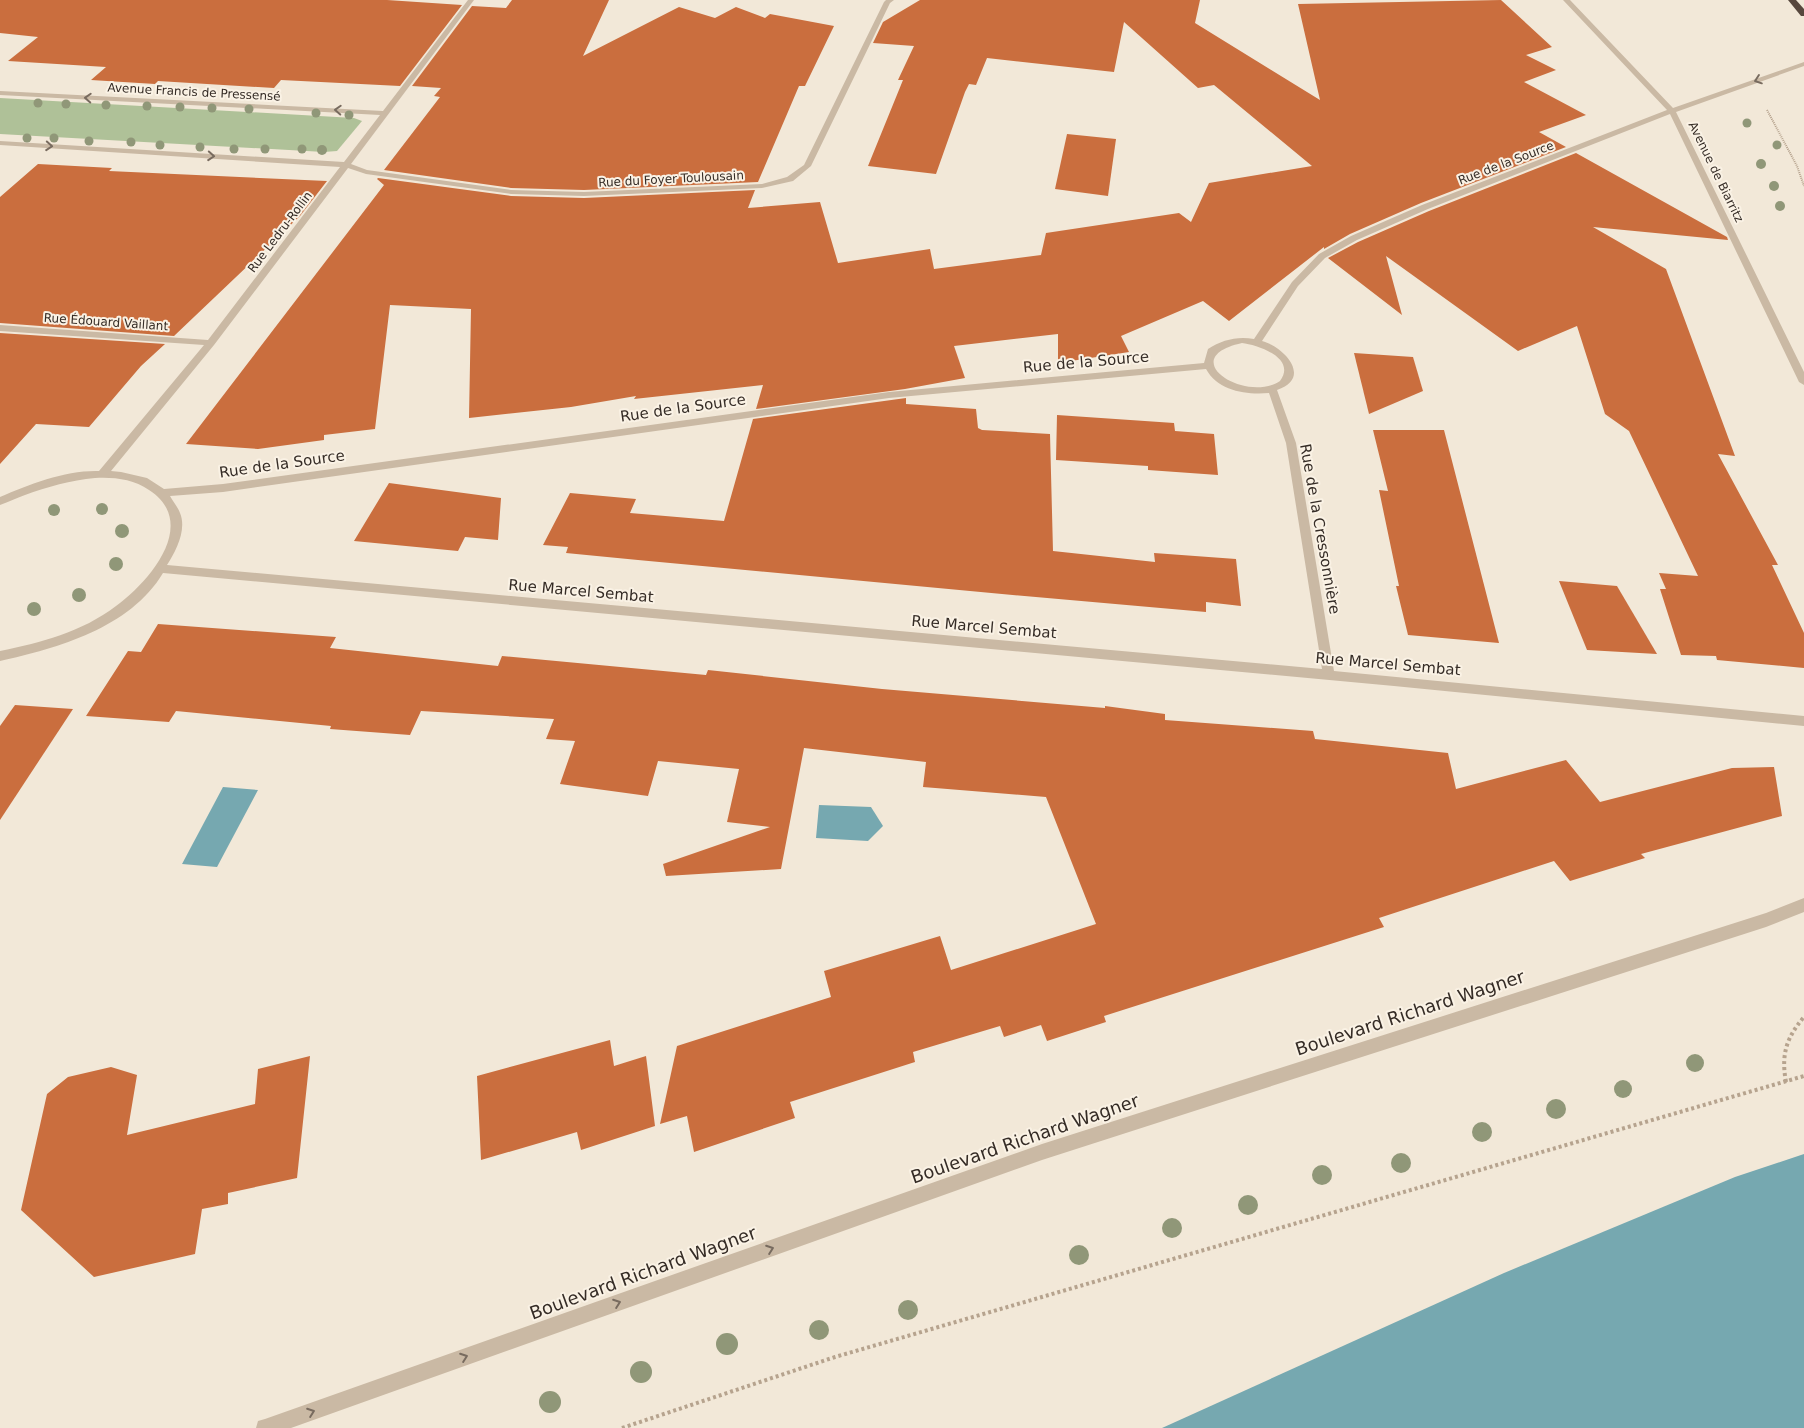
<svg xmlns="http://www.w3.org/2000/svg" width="1804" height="1428" viewBox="0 0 1804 1428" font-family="'DejaVu Sans',sans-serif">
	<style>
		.green { fill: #afc198 }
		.water { fill: #76a8b0 }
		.building { fill: #ca6e3e }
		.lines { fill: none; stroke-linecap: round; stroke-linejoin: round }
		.path-far1 { stroke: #b6a38e; stroke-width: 2; stroke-dasharray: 1 1; stroke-linecap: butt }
		.path { stroke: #b6a38e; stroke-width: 4; stroke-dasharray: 3 3; stroke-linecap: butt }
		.minor { fill: #cab9a4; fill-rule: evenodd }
		.highway { fill: #57473d; fill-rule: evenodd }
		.tree { fill: #909778 }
		.oneway { stroke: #786b5f }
		.labels { text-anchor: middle; stroke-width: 4; stroke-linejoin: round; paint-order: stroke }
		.far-street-label { font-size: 12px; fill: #352c26; stroke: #faf2e5 }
		.street-label { font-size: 15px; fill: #352c26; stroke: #faf2e5 }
		.near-street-label { font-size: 18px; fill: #352c26; stroke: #faf2e5 }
	</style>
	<rect width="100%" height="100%" fill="#f2e8d8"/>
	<path class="green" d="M0,98L354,118L362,121L337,151L324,152L0,134Z"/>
	<g class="water">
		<path d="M223,787L258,790L217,867L182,864Z"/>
		<path d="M819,805L871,807L883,826L868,841L816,838Z"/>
		<path d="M1804,1154V1428H1162L1504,1273L1735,1177Z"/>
	</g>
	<g class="building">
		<path d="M0,0H387L462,5L400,86L281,80L274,88L158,81L155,84L91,80L106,67L8,61L38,37L0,33Z"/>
		<path d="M512,0H609L583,56L679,7L715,18L736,7L765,18L770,14L834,26L805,86H799L758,182L584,190L511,188L384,170L440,97L434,96L441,88L412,86L472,6L506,8Z"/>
		<path d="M920,0H1200L1195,23L1320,100L1298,4L1501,0L1552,47L1526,55L1556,70L1524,82L1586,115L1539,132L1566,147L1421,203L1350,234L1324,249V247L1229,321L1203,301L1121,336L1129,352L1058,363V334L954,346L965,378L905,389L756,409L763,385L634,399L636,396L571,407L469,418L471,309L390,305L375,429L324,435V440L258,449L186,444L384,185L377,179L378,178L511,196L584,198L755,190L748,208L820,202L838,263L930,249L934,269L1041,255L1046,233L1179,213L1191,222L1209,183L1312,166L1214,85L1198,88L1124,22L1114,72L987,58L976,85L969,84L965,92L936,174L868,166L903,80H898L914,46L873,43L883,22Z"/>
		<path d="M1067,134L1116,139L1108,196L1055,189Z"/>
		<path d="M1576,153L1727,237L1728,240L1593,227L1666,269L1735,456L1718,454L1778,565H1772L1804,633V668L1717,660L1716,656L1681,655L1660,589H1666L1659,573L1698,576L1629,431L1605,414L1577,326L1518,351L1386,256L1402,315L1328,258L1358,242L1429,211Z"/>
		<path d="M38,164L112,168L109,171L327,181L300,216L174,336L0,323V197Z"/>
		<path d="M0,333L165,344L141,366L89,427L36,424L0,464Z"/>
		<path d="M1354,353L1413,357L1423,391L1369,414Z"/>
		<path d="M906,398V404L976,409L978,428L982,430L1050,434L1053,551L1155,562L1154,553L1236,559L1241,606L1206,602V612L1002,594L638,560L566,553L568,547L543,545L570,493L636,499L630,513L724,521L753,419Z"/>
		<path d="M1057,415L1174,423L1175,431L1214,434L1218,475L1148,470V466L1056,460Z"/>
		<path d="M1373,430H1444L1499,643L1408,635L1396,586H1399L1379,490L1388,491Z"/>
		<path d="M389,483L501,498L498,540L465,537L458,551L354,541Z"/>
		<path d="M1559,581L1617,586L1657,654L1587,650Z"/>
		<path d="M158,624L336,637L330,648L498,666L502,656L706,675L708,670L882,689L1105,708V706L1165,714V720L1313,731L1315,739L1448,753L1456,789L1566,760L1600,802L1732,768L1774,767L1782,816L1641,854L1645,858L1570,881L1554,861L1379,918L1384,927L1104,1016L1106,1022L1047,1041L1041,1025L1004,1037L1000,1026L913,1052L915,1062L790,1102L795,1118L694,1152L687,1116L660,1124L677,1046L831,997L824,971L940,936L951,970L1096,924L1046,797L923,787L926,762L804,748L781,869L666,876L663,864L770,827L727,822L739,769L658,761L648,796L560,784L575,741L546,739L554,719L421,711L410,735L330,729L331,726L176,711L169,722L86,716L128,651L141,652Z"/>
		<path d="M15,705L73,709L0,820V726Z"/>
		<path d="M610,1040L614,1066L646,1056L655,1126L581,1150L577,1132L481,1160L477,1076Z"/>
		<path d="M310,1056L297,1178L228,1193V1204L202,1209L195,1254L94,1277L21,1210L47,1094L68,1077L111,1067L137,1075L127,1135L255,1104L258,1069Z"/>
	</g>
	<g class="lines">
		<path class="path-far1" d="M1767,110L1797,166L1804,186"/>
		<g class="path">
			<path d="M1786,1082C1781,1055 1786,1038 1804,1017"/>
			<path d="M622,1428L835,1357L1804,1076"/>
		</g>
		<g class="minor">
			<path d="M468,0H474L351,164L367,170L511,190L584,192L762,184L787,177L804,165L884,2L886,0H894L890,3L811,166L793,181L762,188L584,196L511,194L366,174L348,168L214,345L111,471L121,472L147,478L164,489L223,484L889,392L1204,363L1208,349C1222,340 1237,336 1254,339L1292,282L1319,254L1351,236L1422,205L1667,110L1563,0H1570L1673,108L1804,62V66L1676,112L1804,372V385L1799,382L1670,114L1428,209L1357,240L1325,258L1298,286L1262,341C1284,347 1313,378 1277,390L1296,443L1334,671L1804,716V726L1394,686L163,573C130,628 58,648 0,661V651C40,643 82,632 116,606C149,582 200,523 149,490C133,479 114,477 95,478C71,480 47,487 25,495C16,498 9,502 0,505V497C30,484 66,470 99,471L204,345L0,331V325L208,340L340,167L0,145V141L344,162L380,115L0,95V91L383,111ZM1242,343C1258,345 1297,358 1280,381C1245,404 1174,358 1242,343ZM1206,369C1218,391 1246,395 1269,393L1286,443L1322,669L167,565C176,551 187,530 180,513C178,507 173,502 170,496L223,492L889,398Z"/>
			<path d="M1804,898V912L1766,927L1042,1160L291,1428H256L258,1421L265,1419L1042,1144L1766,913Z"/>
		</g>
		<path class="highway" d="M1788,0H1796L1804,9V16H1801Z"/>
	</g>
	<g class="tree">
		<circle cx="38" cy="103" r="4.5"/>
		<circle cx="66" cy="104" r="4.5"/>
		<circle cx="106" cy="105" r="4.5"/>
		<circle cx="147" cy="106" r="4.5"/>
		<circle cx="180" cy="107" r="4.5"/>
		<circle cx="212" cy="108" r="4.5"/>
		<circle cx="249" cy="109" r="4.5"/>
		<circle cx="316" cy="113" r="4.5"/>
		<circle cx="349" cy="115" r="4.5"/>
		<circle cx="1747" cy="123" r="4.5"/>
		<circle cx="27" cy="138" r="4.5"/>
		<circle cx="54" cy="138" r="4.5"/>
		<circle cx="89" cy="141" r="4.5"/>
		<circle cx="131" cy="142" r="4.5"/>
		<circle cx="160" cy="145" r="4.5"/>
		<circle cx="1777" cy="145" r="4.5"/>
		<circle cx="200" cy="147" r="4.5"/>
		<circle cx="234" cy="149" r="4.5"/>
		<circle cx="265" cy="149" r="4.5"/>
		<circle cx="302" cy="149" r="4.5"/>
		<circle cx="322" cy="150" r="5"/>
		<circle cx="1761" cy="164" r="5"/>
		<circle cx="1774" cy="186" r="5"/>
		<circle cx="1780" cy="206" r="5"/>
		<circle cx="102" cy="509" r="6"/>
		<circle cx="54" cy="510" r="6"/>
		<circle cx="122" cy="531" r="7"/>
		<circle cx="116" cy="564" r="7"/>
		<circle cx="79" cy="595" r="7"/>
		<circle cx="34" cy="609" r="7"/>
		<circle cx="1695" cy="1063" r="9"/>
		<circle cx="1623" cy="1089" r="9"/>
		<circle cx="1556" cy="1109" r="10"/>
		<circle cx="1482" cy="1132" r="10"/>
		<circle cx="1401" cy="1163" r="10"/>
		<circle cx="1322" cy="1175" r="10"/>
		<circle cx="1248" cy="1205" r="10"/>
		<circle cx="1172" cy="1228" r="10"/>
		<circle cx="1079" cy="1255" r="10"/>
		<circle cx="908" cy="1310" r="10"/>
		<circle cx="819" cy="1330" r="10"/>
		<circle cx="727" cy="1344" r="11"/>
		<circle cx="641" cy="1372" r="11"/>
		<circle cx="550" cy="1402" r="11"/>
	</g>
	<defs><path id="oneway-chevron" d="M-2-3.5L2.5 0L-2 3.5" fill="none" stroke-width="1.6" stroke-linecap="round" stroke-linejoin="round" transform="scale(1.25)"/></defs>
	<g class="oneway">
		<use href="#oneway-chevron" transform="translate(1758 80) rotate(161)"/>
		<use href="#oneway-chevron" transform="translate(88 98) rotate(-177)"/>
		<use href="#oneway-chevron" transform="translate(338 110) rotate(-177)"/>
		<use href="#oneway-chevron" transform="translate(49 146) rotate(4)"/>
		<use href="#oneway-chevron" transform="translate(211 156) rotate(4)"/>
		<use href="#oneway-chevron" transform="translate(770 1249) rotate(-20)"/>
		<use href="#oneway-chevron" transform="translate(617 1303) rotate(-20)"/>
		<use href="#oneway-chevron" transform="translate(464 1357) rotate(-20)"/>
		<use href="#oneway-chevron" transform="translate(311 1412) rotate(-20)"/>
	</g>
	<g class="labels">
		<g class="far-street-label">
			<text transform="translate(194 92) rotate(3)" y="4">Avenue Francis de Pressensé</text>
			<text transform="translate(1506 163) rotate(-21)" y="4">Rue de la Source</text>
			<text transform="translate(1716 172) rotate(64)" y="4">Avenue de Biarritz</text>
			<text transform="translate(671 179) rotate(-3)" y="4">Rue du Foyer Toulousain</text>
			<text transform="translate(280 232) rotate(-53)" y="4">Rue Ledru-Rollin</text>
			<text transform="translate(106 322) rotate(4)" y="4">Rue Édouard Vaillant</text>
		</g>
		<g class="street-label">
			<text transform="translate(1086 362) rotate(-5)" y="5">Rue de la Source</text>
			<text transform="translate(683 408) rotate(-8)" y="5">Rue de la Source</text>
			<text transform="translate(282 464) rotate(-8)" y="5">Rue de la Source</text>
			<text transform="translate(1320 529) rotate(80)" y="5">Rue de la Cressonnière</text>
			<text transform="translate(581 591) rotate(5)" y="5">Rue Marcel Sembat</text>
			<text transform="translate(984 627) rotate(5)" y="5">Rue Marcel Sembat</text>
			<text transform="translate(1388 664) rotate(5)" y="5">Rue Marcel Sembat</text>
		</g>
		<g class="near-street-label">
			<text transform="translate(1410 1013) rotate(-18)" y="6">Boulevard Richard Wagner</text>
			<text transform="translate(1025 1139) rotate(-19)" y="6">Boulevard Richard Wagner</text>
			<text transform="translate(643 1273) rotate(-20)" y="6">Boulevard Richard Wagner</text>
		</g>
	</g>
</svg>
